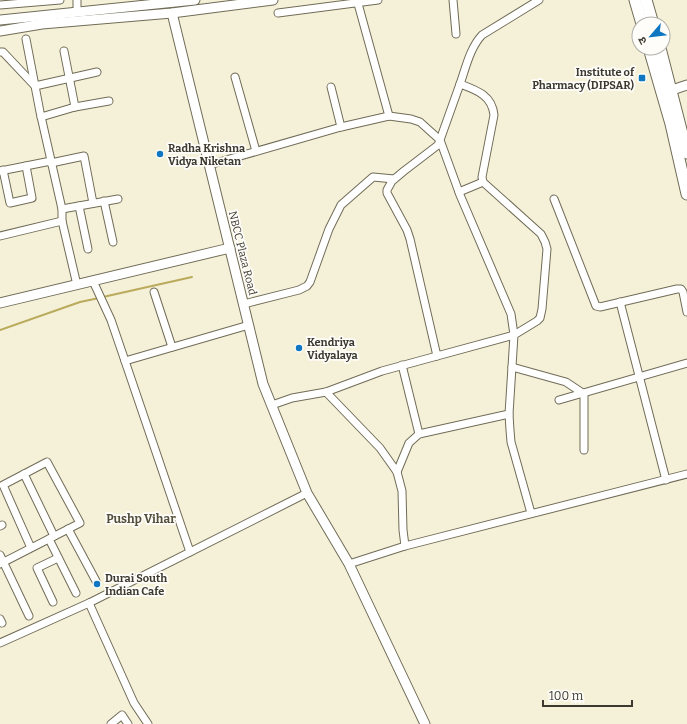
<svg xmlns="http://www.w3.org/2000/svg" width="687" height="724" viewBox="0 0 687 724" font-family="Bitter,'Noto Sans Devanagari',serif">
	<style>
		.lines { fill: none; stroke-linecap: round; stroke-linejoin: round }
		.stream { stroke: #baaa5b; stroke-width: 2 }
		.street-casing { stroke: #706c57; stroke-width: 9 }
		.secondary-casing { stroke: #706c57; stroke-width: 11 }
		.primary-casing { stroke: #706c57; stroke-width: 13 }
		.street { stroke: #fff; stroke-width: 7 }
		.secondary { stroke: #fff; stroke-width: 9 }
		.primary { stroke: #fff; stroke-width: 11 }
		.poi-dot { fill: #0f77c2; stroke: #fefdf9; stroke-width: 1.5 }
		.labels { text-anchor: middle; stroke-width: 3.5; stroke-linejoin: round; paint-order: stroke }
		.poi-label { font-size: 11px; font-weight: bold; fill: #3c3a30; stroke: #fefdf9; text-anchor: start }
		.street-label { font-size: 11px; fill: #3c3a30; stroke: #fefdf9 }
		.neighbourhood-label { font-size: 12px; font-weight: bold; fill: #534f3b; stroke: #fefdf9 }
	</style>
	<rect width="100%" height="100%" fill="#f5f1d9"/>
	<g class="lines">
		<g class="stream">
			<path d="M103,297L192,277"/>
			<path d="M0,330L80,302L99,298"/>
		</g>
		<defs>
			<g id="street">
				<path d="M77,0V12"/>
				<path d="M357,0L389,116"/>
				<path d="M453,0L456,34"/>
				<path d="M0,5L60,0"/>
				<path d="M278,13L378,0"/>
				<path d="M26,39L40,112L62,209V221L77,285"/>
				<path d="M64,51L75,107"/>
				<path d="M0,52H3L35,86L97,72"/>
				<path d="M235,77L256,151"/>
				<path d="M331,87L341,127"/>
				<path d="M41,117L75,107L109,101"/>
				<path d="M51,163L84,156L93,203"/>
				<path d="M209,165L341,127L389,116L411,119L420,122L440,140L460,195L511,314L514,335L437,356L410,239L407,230L387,193V190L392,181L404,171L438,145L440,140L460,84"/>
				<path d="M3,170L10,203L32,198L26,166"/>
				<path d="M0,171L51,161"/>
				<path d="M459,192L483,182"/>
				<path d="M554,199L596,306L600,307L677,289H681L683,292L687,312"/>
				<path d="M104,201L113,242"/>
				<path d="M79,206L88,249"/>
				<path d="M62,209L118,199"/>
				<path d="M0,236L62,221"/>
				<path d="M93,281L111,320L125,361"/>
				<path d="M154,292L172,347"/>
				<path d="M620,302L666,480"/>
				<path d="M244,304L299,290L307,286L310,282L329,229L341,205L373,177L394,179"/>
				<path d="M402,365L419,434"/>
				<path d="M512,367L566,382L584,394V450"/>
				<path d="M326,392L380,448L397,472L402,491L403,530L405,546"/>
				<path d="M559,400L687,363"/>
				<path d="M272,405L292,398L326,392L382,371L437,356"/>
				<path d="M397,472L409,443L419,434L509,414"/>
				<path d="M24,474L54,536"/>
				<path d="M531,513L511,442L510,430L509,414L514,335L537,321L540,318L542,309L547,249L545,242L541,234L483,182L482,177L494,115C492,95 476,90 460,84C466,67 470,48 482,35L539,0"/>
				<path d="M0,526L2,525"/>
				<path d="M68,529L96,581"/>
				<path d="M49,539L76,593"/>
				<path d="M190,552L125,361L249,325"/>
				<path d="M0,555L29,616"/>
				<path d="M0,564L80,523L47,462L3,485L31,548"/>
				<path d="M349,564L405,546L687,474"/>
				<path d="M53,602L37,568L58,558"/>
				<path d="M89,603L134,703L148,724"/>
				<path d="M0,619L2,623"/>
				<path d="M0,643L89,603L307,493"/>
				<path d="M111,724L122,715L128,724"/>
			</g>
			<g id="secondary">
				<path d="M172,13L263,384L307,493L349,564L425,724"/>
				<path d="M0,20L195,0"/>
				<path d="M0,31L42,24L172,13L273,0"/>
				<path d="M672,90L687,85"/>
				<path d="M0,303L230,248"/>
			</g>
			<g id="primary">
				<path d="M635,0L642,24"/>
				<path d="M646,0L653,24"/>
				<path d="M649,48L671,124L687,194"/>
				<path d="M660,48L687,153"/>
			</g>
		</defs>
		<use href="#street" class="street-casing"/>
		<use href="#secondary" class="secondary-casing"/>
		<use href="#primary" class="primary-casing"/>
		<use href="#street" class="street"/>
		<use href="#secondary" class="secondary"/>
		<use href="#primary" class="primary"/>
	</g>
	<g class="poi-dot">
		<rect x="638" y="74" width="8" height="8" rx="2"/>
		<circle cx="160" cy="154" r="4"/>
		<circle cx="299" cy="348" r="4"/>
		<circle cx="97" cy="584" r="4"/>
	</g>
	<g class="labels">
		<g class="poi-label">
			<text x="634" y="76" text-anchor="end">Institute of<tspan x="634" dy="13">Pharmacy (DIPSAR)</tspan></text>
			<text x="168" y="152">Radha Krishna<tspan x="168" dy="13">Vidya Niketan</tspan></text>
			<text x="307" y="346">Kendriya<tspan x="307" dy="13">Vidyalaya</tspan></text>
			<text x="105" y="582">Durai South<tspan x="105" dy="13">Indian Cafe</tspan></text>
		</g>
		<g class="street-label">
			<text transform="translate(243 253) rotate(76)" y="4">NBCC Plaza Road</text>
		</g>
		<g class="neighbourhood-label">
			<text x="141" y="523">Pushp Vihar</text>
		</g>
	</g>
	<g transform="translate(651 36) rotate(242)"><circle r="19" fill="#fefdf9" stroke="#b0afa9"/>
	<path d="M0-3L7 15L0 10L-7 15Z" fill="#0f77c2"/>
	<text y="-6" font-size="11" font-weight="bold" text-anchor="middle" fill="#3c3a30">उ</text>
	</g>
	<path d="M543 700v6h89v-6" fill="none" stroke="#3c3a30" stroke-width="2"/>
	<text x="549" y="700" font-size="12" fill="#3c3a30" stroke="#fefdf9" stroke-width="3" paint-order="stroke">100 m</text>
</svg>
